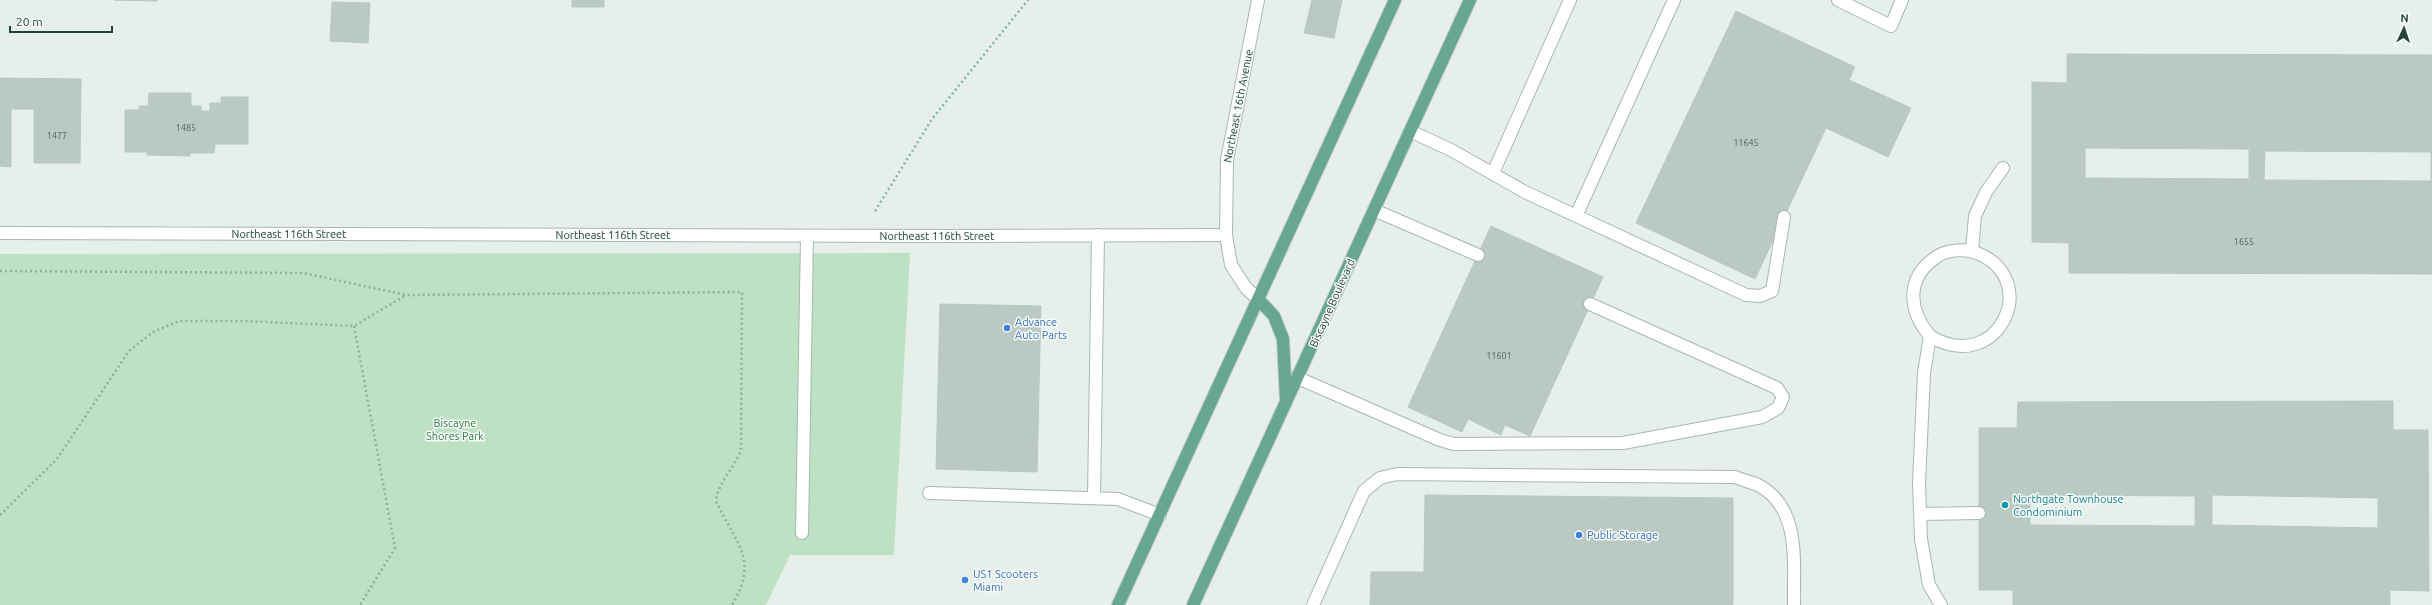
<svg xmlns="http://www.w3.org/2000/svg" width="2432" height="605" viewBox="0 0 2432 605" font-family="Ubuntu,sans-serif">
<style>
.green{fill:#bee1c3}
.building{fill:#bacac2;stroke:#b7c9c0;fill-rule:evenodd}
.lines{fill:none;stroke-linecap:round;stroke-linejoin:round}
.service-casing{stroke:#a8b8b0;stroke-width:14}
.minor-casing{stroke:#a8b8b0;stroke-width:14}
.tertiary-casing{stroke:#a8b8b0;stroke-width:14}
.primary-casing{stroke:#c1cac7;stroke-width:14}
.path{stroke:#84b49f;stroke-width:2.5;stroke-dasharray:2 3;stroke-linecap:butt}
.service{stroke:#fff;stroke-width:12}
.minor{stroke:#fff;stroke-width:12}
.tertiary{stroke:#fff;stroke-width:12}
.primary{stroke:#68a78f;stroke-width:12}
.shop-dot{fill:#3f7fe0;stroke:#f7fbf8;stroke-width:1.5}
.culture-dot{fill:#0f9aa8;stroke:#f7fbf8;stroke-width:1.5}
.labels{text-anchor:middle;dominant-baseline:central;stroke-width:3;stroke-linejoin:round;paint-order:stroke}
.number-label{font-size:9px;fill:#496559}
.street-label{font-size:11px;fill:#234336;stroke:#f7fbf8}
.shop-label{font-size:11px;fill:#366cbe;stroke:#f7fbf8;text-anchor:start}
.park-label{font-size:11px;fill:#2b7c40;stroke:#f7fbf8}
.culture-label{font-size:11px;fill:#0d838f;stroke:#f7fbf8;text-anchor:start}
</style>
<rect width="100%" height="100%" fill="#e6efea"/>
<!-- green -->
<path class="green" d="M910,253L894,555H790L766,605H0V254Z"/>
<!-- building -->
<path class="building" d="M114,0H157V1Z
M572,0H604V7H572Z
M1312,0H1342L1334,38L1304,33Z
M332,2L370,3L368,43L330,41Z
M1736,11L1855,67L1849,80L1911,108L1888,157L1826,128L1755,279L1636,223Z
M2067,54L2432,55V274L2069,273V243L2032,242V82L2067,83ZM2085,148L2249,149V179L2085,178ZM2265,151L2431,152V181L2264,180Z
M0,78L81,79L80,163H34V109H11V167L0,166Z
M149,93H191V106H201V111H210V103H221V97H248V144H215L214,153H190V156L147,155V152H125V110H139V106H148Z
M1491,226L1603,277L1530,436L1505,425L1501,435L1468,419L1462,432L1408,407Z
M940,304L1041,306L1037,472L936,469Z
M2393,401V430H2428L2429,591L2390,590V605H2013V590H1979V428H2017L2018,402ZM2030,495L2195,496V526L2030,525ZM2212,495L2378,498V528L2212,525Z
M1425,495L1733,498V605H1370L1371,572H1424Z"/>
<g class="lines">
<defs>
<path id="service" d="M1838,0L1891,26L1902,0
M1410,131L1451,150L1525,192L1746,295L1760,296L1772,291L1784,217
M1493,173L1570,0
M1374,210L1478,255
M1576,216L1674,0
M1972,251L1975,216L1986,192L2003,168
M1930,336C1997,377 2044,280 1977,253C1966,249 1949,249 1938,256C1906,276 1907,309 1930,336L1924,373L1919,483L1921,539L1929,585L1941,605
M1298,378L1440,440L1454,444L1623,443L1762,417L1778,408L1783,397L1777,388L1590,304
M929,493L1118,499L1160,515
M1094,498L1098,235
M1920,514L1979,513
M802,533L807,236
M1313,605L1364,491L1380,478L1397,474L1735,477C1742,480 1751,482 1758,485C1802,508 1793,564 1794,605"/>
<path id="minor" d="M0,233L948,236L1226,235"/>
<path id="tertiary" d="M1258,299L1246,288L1231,265L1226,235L1227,160L1258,0"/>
<path id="primary" d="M1258,299L1274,316L1283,339L1286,400
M1118,605L1395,0
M1193,605L1470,0"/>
</defs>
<!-- service casing -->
<use href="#service" class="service-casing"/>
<!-- minor casing -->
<use href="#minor" class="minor-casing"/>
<!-- tertiary casing -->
<use href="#tertiary" class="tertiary-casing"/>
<!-- primary casing -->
<use href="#primary" class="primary-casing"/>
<!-- path -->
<path class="path" d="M875,211L932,119L1028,0
M0,271L303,273L406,295L742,292L741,450C734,469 718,482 716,501C735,543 760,559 732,605
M354,326L395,548L360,605
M0,515L57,459L129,351L153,332L179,321H243L354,326L406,295"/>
<!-- service -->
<use href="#service" class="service"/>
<!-- minor -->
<use href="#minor" class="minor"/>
<!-- tertiary -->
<use href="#tertiary" class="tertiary"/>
<!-- primary -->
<use href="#primary" class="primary"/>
</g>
<!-- markers -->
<g class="shop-dot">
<circle cx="1007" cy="328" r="4"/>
<circle cx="1579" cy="535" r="4"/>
<circle cx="965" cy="580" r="4"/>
</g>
<circle class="culture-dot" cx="2005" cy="505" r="4"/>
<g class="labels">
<!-- number labels -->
<g class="number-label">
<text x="186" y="128">1485</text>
<text x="57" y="136">1477</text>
<text x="1746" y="143">11645</text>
<text x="2244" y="242">1655</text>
<text x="1499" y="356">11601</text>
</g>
<!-- street labels -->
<g class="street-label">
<text transform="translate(1238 106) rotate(-79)">Northeast 16th Avenue</text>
<text x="289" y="234">Northeast 116th Street</text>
<text x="613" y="235">Northeast 116th Street</text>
<text x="937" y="236">Northeast 116th Street</text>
<text transform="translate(1332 303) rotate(-66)">Biscayne Boulevard</text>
</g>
<!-- shop labels -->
<g class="shop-label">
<text x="1015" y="322">Advance<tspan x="1015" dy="13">Auto Parts</tspan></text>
<text x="1587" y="535">Public Storage</text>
<text x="973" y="574">US1 Scooters<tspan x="973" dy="13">Miami</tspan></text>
</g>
<!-- park labels -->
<g class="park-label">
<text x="455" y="423">Biscayne<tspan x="455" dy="13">Shores Park</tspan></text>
</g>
<!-- culture labels -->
<g class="culture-label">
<text x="2013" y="499">Northgate Townhouse<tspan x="2013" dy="13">Condominium</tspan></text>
</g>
</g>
<!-- north arrow -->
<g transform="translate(2404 28) rotate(3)" stroke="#f7fbf8" stroke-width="3" paint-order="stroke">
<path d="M0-3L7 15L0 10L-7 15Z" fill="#234336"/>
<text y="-6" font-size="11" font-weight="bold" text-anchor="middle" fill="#234336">N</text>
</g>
<!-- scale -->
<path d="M10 26v6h102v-6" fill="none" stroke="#234336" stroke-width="2"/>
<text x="16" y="26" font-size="12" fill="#234336" stroke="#f7fbf8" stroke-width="3" paint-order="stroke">20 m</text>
</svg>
